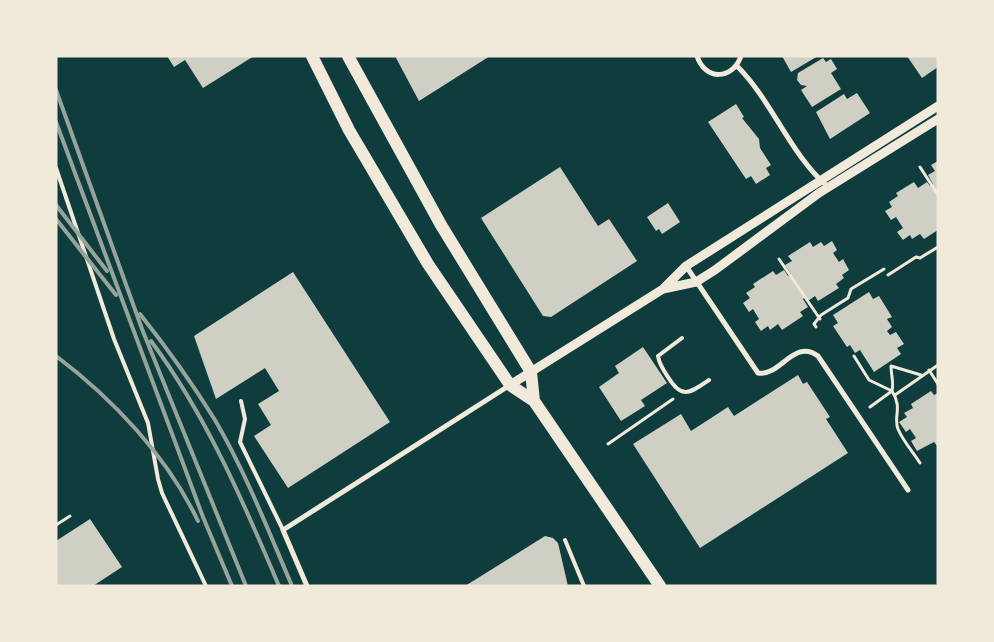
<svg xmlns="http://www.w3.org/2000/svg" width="994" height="642" viewBox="0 0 994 642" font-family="'Varela Round',sans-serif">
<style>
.building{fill:#cfcfc3}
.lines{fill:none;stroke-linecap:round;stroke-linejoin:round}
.path{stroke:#f1e9da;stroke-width:3}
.service{stroke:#f1e9da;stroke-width:4}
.minor{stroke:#f1e9da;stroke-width:5}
.tertiary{stroke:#f1e9da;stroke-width:9}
.primary{stroke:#f1e9da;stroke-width:12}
.rail{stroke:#97a49c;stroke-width:4}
</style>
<rect width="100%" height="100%" fill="#0f3d3e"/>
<!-- building -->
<path class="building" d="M167,56H254L203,88L185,60L174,67Z
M395,56H490L419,101Z
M782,56H818L791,72Z
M907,56H938V67L922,78Z
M823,58L826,62L831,59L837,69L831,73L841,89L812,107L801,90L807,86L801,85L797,80L798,73Z
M857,93L870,113L830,139L816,112L844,94L847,99Z
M736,104L744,117L742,118L759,139L760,148L771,165L766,168L770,175L756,184L751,176L746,179L708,122Z
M938,161V230L924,239L920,234L912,239L910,235L903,240L897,232L903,228L896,217L891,220L885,211L892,207L889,202L898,196L896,193L914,182L918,188L927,182L930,186L933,184L928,175L935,171L931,165Z
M560,167L598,226L609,219L637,261L551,317L543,316L481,218Z
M668,203L680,222L662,234L659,229L656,231L647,217Z
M832,241L837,250L833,253L839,262L843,259L849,270L842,275L844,278L836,284L839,288L818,301L815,296L808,301L805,297L803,299L808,307L800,312L803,316L782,330L778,324L770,330L768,326L761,331L755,322L759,319L753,309L749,312L743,303L750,298L746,293L755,287L753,284L773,271L776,275L784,270L788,276L791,274L785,265L792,261L788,256L810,242L813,247L821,242L824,246Z
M293,272L390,422L288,488L254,436L271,425L258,404L279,391L265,368L216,399L194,336Z
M869,292L873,299L879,296L892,317L887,319L892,327L887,331L890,335L896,332L904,344L897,348L901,354L874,372L860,350L855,353L850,345L847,347L833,326L838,323L833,315Z
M643,347L667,383L641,400L645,406L621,421L599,387L619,373L615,366Z
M798,375L803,384L807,382L830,417L826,419L848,453L700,548L633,444L681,414L691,431L728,407L734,416Z
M931,391L934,395L938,393V447L934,442L917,451L911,441L916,438L910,429L906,432L899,422L907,417L904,413L913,408L911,404Z
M90,519L122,567L93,586H56V541Z
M545,536L553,538L558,543L568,586H465Z"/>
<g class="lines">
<!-- path -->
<path class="path" d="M920,167L938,195
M779,259L820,319
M888,275L916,257L920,258L938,247
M816,327L814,324L821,315L848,298L851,289L884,269
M854,356L869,380L892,391C894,382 891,375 891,366L921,375
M929,370L938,384
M895,395L938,365
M870,407L892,391C903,408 893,417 898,429C903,441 913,452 920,463
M608,444L673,399
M56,525L70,516"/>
<!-- service -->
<path class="service" d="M56,168L114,339L148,423L158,479L162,493L206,586
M682,338L658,356C659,364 664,371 668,377C682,400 690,393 709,380
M241,401L245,419L240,442L283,530
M565,540L584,586"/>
<!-- minor -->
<path class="minor" d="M697,56C705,81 733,80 741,56
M737,66C773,102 789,153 828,187
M686,266L758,373C780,377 794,338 818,356L908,490
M307,586L283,530L510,385"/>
<!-- tertiary -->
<path class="tertiary" d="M663,289L696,282L715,270L819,193L938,119
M510,385L663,289L686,266L938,106"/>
<!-- primary -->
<path class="primary" d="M312,56L349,130L428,264L510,385L534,401L660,586
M348,56L441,225L531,372L534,401"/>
<!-- rail -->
<path class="rail" d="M56,90L142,329L246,586
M56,122L203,517L232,586
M56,205L107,271
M56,219L116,295
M140,314C167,348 192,383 215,420C246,473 268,530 292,586
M151,341C206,415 243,501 279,586
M56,356C113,399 167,456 198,521"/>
</g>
<!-- border -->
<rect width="994" height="642" fill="none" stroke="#f1e9da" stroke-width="115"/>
</svg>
